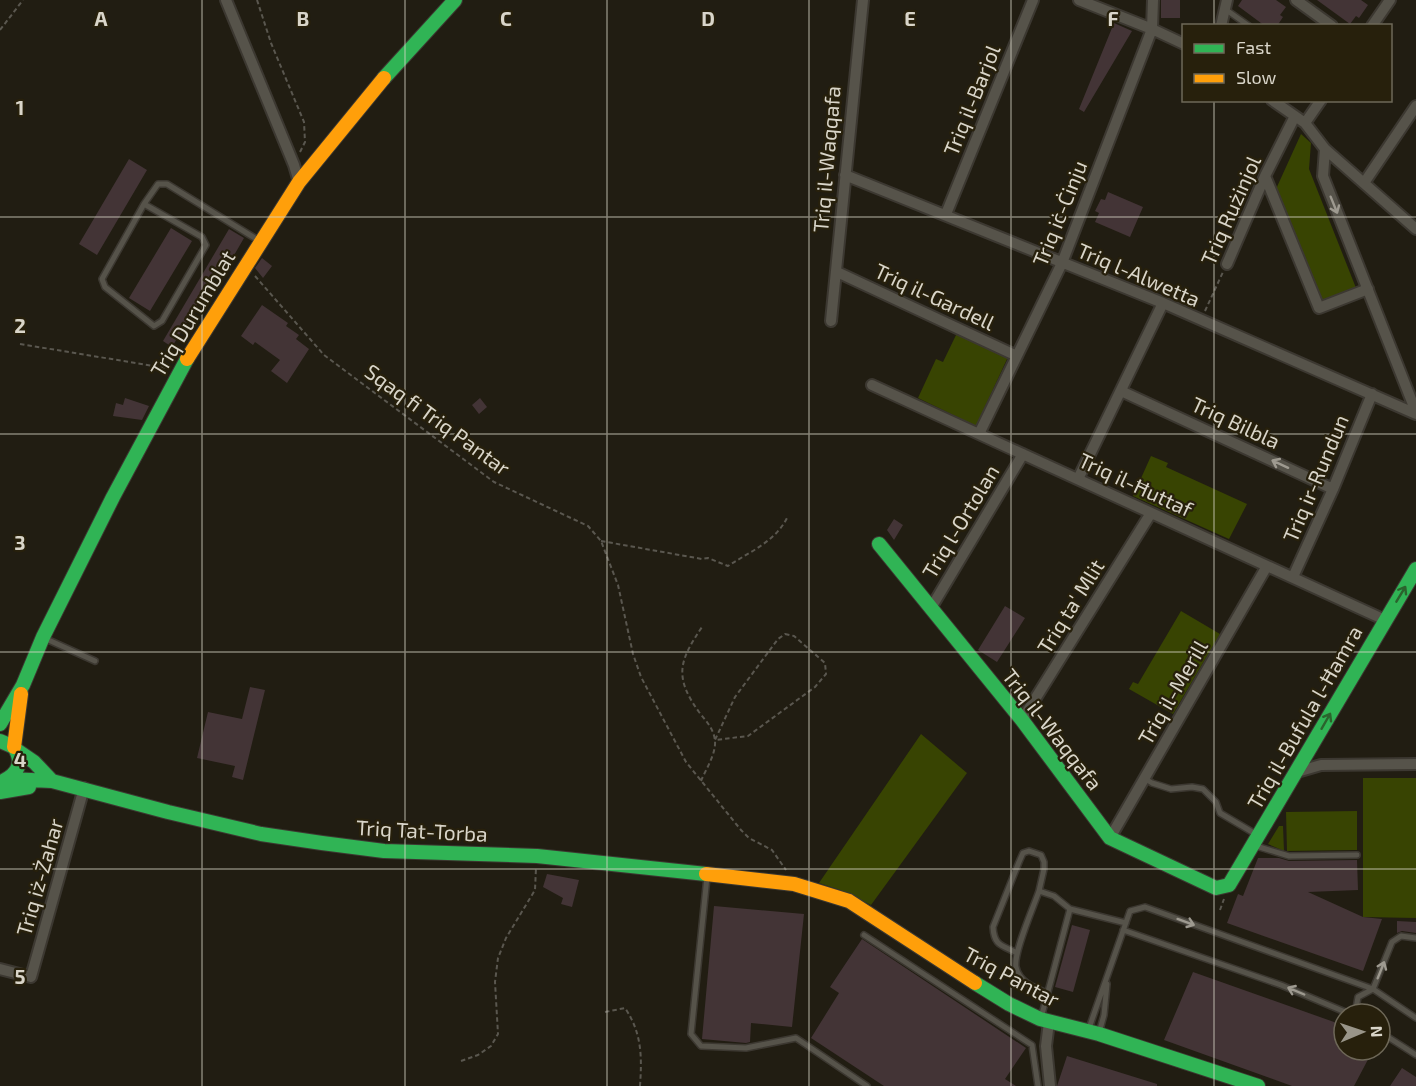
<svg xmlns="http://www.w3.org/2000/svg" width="1416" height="1086" viewBox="0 0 1416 1086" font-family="'Exo 2',sans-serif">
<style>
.green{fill:#384402}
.building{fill:#433436}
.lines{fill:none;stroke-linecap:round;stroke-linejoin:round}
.lane-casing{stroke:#3c3831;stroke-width:8}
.street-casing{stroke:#3c3831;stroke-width:14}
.fast-casing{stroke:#3c3831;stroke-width:16}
.slow-casing{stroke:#3c3831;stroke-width:16}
.path{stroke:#5a574f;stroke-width:2;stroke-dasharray:4.5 3;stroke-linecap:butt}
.lane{stroke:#56534a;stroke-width:5}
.street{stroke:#56534a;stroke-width:10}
.fast{stroke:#30b455;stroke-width:14}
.slow{stroke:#ff9f0a;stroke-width:14}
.oneway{stroke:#9e9a90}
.oneway2{stroke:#2b632d}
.grid{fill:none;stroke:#d9d5c9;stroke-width:1.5;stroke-opacity:0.55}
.labels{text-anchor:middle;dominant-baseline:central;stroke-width:4.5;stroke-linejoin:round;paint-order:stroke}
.street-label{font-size:21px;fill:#d9d5c9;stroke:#27200c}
.grid-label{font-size:20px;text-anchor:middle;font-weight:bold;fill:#d9d5c9;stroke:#27200c;stroke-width:4.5;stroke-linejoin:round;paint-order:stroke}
</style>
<rect width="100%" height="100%" fill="#211d12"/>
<!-- green -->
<path class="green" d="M1301,134L1311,143L1309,169L1356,288L1322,301L1276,189Z
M957,333L1008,357L976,426L918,398L936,359L943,362Z
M1151,456L1168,463L1166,467L1247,504L1229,539L1133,496Z
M1181,611L1220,634L1173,714L1129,689L1133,682L1138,684Z
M921,734L967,773L871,905L840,890L819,883Z
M1363,778H1416V918L1363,917Z
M1357,811V850L1287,851L1286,812Z
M1279,826H1283L1284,851L1268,844Z"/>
<!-- building -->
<path class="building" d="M1161,0H1180V18H1161Z
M1242,0H1276L1286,7L1280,15L1283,17L1277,26H1265L1238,6Z
M1317,0H1361L1368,5L1359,18L1356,16L1350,24Z
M1114,23L1132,31L1084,112L1079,109Z
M129,159L147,170L97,255L79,244Z
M1108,192L1143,207L1130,237L1095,222L1099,213L1095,211L1101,199L1105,200Z
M171,228L192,241L150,311L129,298Z
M229,229L244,238L229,264L224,260L172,347L163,341Z
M262,258L272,266L263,278L255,268Z
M262,305L288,323L286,326L299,335L296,339L309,349L287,383L271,371L280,360L255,342L253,345L241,336Z
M125,398L149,406L142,420L113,416L116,403L123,405Z
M480,398L487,407L479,414L472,405Z
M894,519L903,525L894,540L887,530Z
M1005,606L1025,618L997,662L978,650Z
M250,687L265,690L243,780L232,777L235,766L197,758L208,712L242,719Z
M1258,858H1279L1289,861L1357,860L1358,890L1308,892L1363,917L1382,919L1363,971L1227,923L1238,894L1243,896Z
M547,874L579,880L572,907L561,904L563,898L543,887Z
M714,906L804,914L792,1027L751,1023L750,1042L746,1043L702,1039Z
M1397,921L1416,922V933L1402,931L1397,933Z
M1072,925L1090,930L1073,992L1055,987Z
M862,939L1026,1048L1005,1079L1016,1086H884L811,1038L839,993L830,987Z
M1193,972L1334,1022L1344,1028V1050H1373L1354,1086H1292L1164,1040Z
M1067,1056L1157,1084V1086H1057Z
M1402,1068L1416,1077V1086H1390Z"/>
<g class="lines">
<defs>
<path id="lane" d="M1225,9L1249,26
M144,204L202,237L206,245L162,321L154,326L105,287L102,279L144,204L158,184H167L258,240
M44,638L95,661
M1144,778L1152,783L1171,789L1192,787L1203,789L1216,802L1220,813L1259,836
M1256,846L1289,856L1357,855
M707,877L691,1034L701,1046L746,1048L796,1038L867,1086
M1123,930L1281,985L1350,1014
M864,935L1032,1045L1038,1086
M1017,953C1002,945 994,946 993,927L1019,862L1023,853L1029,851L1041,855L1044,862V869L1039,891
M1047,993C1035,988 1019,982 1016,967C1013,953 1034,906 1039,891L1054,896L1070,909L1126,923
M1355,1014L1358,997L1373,989L1392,942L1401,936L1416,938
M1041,1018L1070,909
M1088,1031L1130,911L1145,907L1373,989L1416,1018
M1380,1032L1416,1055
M1099,1033L1104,1015L1107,984"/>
<path id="street" d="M226,0L294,165L299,182
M1079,0L1152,29L1184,44
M1296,0L1332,26
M1221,26L1227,0
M1372,26L1390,0
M1272,100L1305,123L1325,149L1416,229
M1305,123L1321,100
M1325,149L1323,176L1416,412
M845,175L1163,303L1416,414
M1265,176L1319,308L1368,289
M1364,183L1416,106
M946,214L1033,0
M1227,264L1265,176L1295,116
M837,272L1017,356
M831,321L863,0
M872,385L1385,620
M1121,391L1333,489
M979,434L1062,263L1152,29L1153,0
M1078,479L1163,303
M1293,577L1333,489L1372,394
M931,608L1023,454
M1022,720L1151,513
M1297,772L1321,765L1416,764
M1110,838L1267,566
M0,969L31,977L84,788
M1049,1022L1046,1046L1050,1086"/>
<path id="fast" d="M384,78L455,0
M879,544L1022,720L1110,838L1216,888L1229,885L1416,569
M0,724L23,685L43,637L113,497L187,359
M0,741L14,747C24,762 18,774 3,781
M18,751L34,762L52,781
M9,779L52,781L168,812L261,834L322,843L384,851L537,856L706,874
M0,792L29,787
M975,983L1009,1004L1040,1019L1099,1034L1258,1086"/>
<path id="slow" d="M187,359L299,182L384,78
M14,747L21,694
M706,874L794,884L849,901L975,983"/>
</defs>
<!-- lane casing -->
<use href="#lane" class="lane-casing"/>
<!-- street casing -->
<use href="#street" class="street-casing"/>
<!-- fast casing -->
<use href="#fast" class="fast-casing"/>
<!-- slow casing -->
<use href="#slow" class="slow-casing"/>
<!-- path -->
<path class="path" d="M257,0L271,43L304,122L305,142L300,152
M0,30L23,0
M255,276L324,355L494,482L588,526L601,541L618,585L633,654L641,677L686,762L741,830L749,838L772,850L786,870
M1205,311L1223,272
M20,344L166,368
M601,541L702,559L708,558L728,566C749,552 775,542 787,518
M785,634L794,636L825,663L826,674L815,687L748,736L715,740L735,697L778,639Z
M701,781C706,769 716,754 715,741C714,729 706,721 699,712C673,676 680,660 702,627
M1220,910L1224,899
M605,1012L625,1008C642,1033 642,1057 640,1086
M461,1061L478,1055L491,1046L498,1034L495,982L498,958L506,938L535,890L536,868"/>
<!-- lane -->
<use href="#lane" class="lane"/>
<!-- street -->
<use href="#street" class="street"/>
<!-- fast -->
<use href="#fast" class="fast"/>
<!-- slow -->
<use href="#slow" class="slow"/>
</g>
<!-- one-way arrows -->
<defs><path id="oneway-shaft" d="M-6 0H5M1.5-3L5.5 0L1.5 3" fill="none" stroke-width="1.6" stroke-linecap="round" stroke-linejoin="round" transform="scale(1.5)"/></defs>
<g class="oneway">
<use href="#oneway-shaft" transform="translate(1334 205) rotate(68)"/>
<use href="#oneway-shaft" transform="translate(1280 464) rotate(-155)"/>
<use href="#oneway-shaft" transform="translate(1186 922) rotate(20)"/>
<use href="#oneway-shaft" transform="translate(1381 970) rotate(-68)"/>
<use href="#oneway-shaft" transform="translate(1296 991) rotate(-157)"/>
</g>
<g class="oneway2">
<use href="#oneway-shaft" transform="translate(1401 594) rotate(-59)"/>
<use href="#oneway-shaft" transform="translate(1326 721) rotate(-60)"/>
</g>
<!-- grid -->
<path class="grid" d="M202,0V1086M405,0V1086M607,0V1086M809,0V1086M1011,0V1086M1214,0V26M1214,100V1086M0,217H1416M0,434H1416M0,652H1416M0,869H1416"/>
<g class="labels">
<!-- street labels -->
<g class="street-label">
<text transform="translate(971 100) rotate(-68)">Triq il-Barjol</text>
<text transform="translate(826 159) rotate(-85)">Triq il-Waqqafa</text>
<text transform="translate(1230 210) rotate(-66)">Triq Rużinjol</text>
<text transform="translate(1059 213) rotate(-68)">Triq iċ-Ċinju</text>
<text transform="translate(1139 274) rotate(23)">Triq l-Alwetta</text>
<text transform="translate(935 296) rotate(25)">Triq il-Gardell</text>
<text transform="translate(192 313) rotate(-59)">Triq Durumblat</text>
<text transform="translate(438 419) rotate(36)">Sqaq fi Triq Pantar</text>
<text transform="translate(1236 422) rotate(25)">Triq Bilbla</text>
<text transform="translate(1315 478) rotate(-67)">Triq ir-Rundun</text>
<text transform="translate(1136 484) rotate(25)">Triq il-Ħuttaf</text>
<text transform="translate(960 521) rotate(-59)">Triq l-Ortolan</text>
<text transform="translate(1070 606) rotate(-58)">Triq ta' Mlit</text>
<text transform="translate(1172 692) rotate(-60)">Triq il-Merill</text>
<text transform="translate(1304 717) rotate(-60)">Triq il-Bufula l-Ħamra</text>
<text transform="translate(1053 729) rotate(52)">Triq il-Waqqafa</text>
<text transform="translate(422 830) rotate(3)">Triq Tat-Torba</text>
<text transform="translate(39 877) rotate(-74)">Triq iż-Żahar</text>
<text transform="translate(1012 976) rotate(28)">Triq Pantar</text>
</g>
</g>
<g class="grid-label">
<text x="101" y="26">A</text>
<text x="303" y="26">B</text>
<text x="506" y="26">C</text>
<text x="708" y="26">D</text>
<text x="910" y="26">E</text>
<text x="1113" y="26">F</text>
<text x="20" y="115">1</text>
<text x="20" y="333">2</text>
<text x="20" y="550">3</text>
<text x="20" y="767">4</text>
<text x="20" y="984">5</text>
</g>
<!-- legend -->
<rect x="1182" y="24" width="210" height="78" fill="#27200c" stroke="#6e6858" stroke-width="1.5"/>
<rect x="1194" y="44" width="30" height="9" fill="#30b455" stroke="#6e6858" stroke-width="1.5"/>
<text x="1236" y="54" font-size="18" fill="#d9d5c9">Fast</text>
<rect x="1194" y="74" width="30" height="9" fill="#ff9f0a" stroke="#6e6858" stroke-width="1.5"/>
<text x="1236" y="84" font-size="18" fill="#d9d5c9">Slow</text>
<!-- north arrow -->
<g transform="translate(1362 1032) rotate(88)"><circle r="28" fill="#27200c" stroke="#6e6858" stroke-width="1.5"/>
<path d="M0-4.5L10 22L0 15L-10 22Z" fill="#999589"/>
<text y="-9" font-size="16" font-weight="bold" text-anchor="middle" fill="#d9d5c9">N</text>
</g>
</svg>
